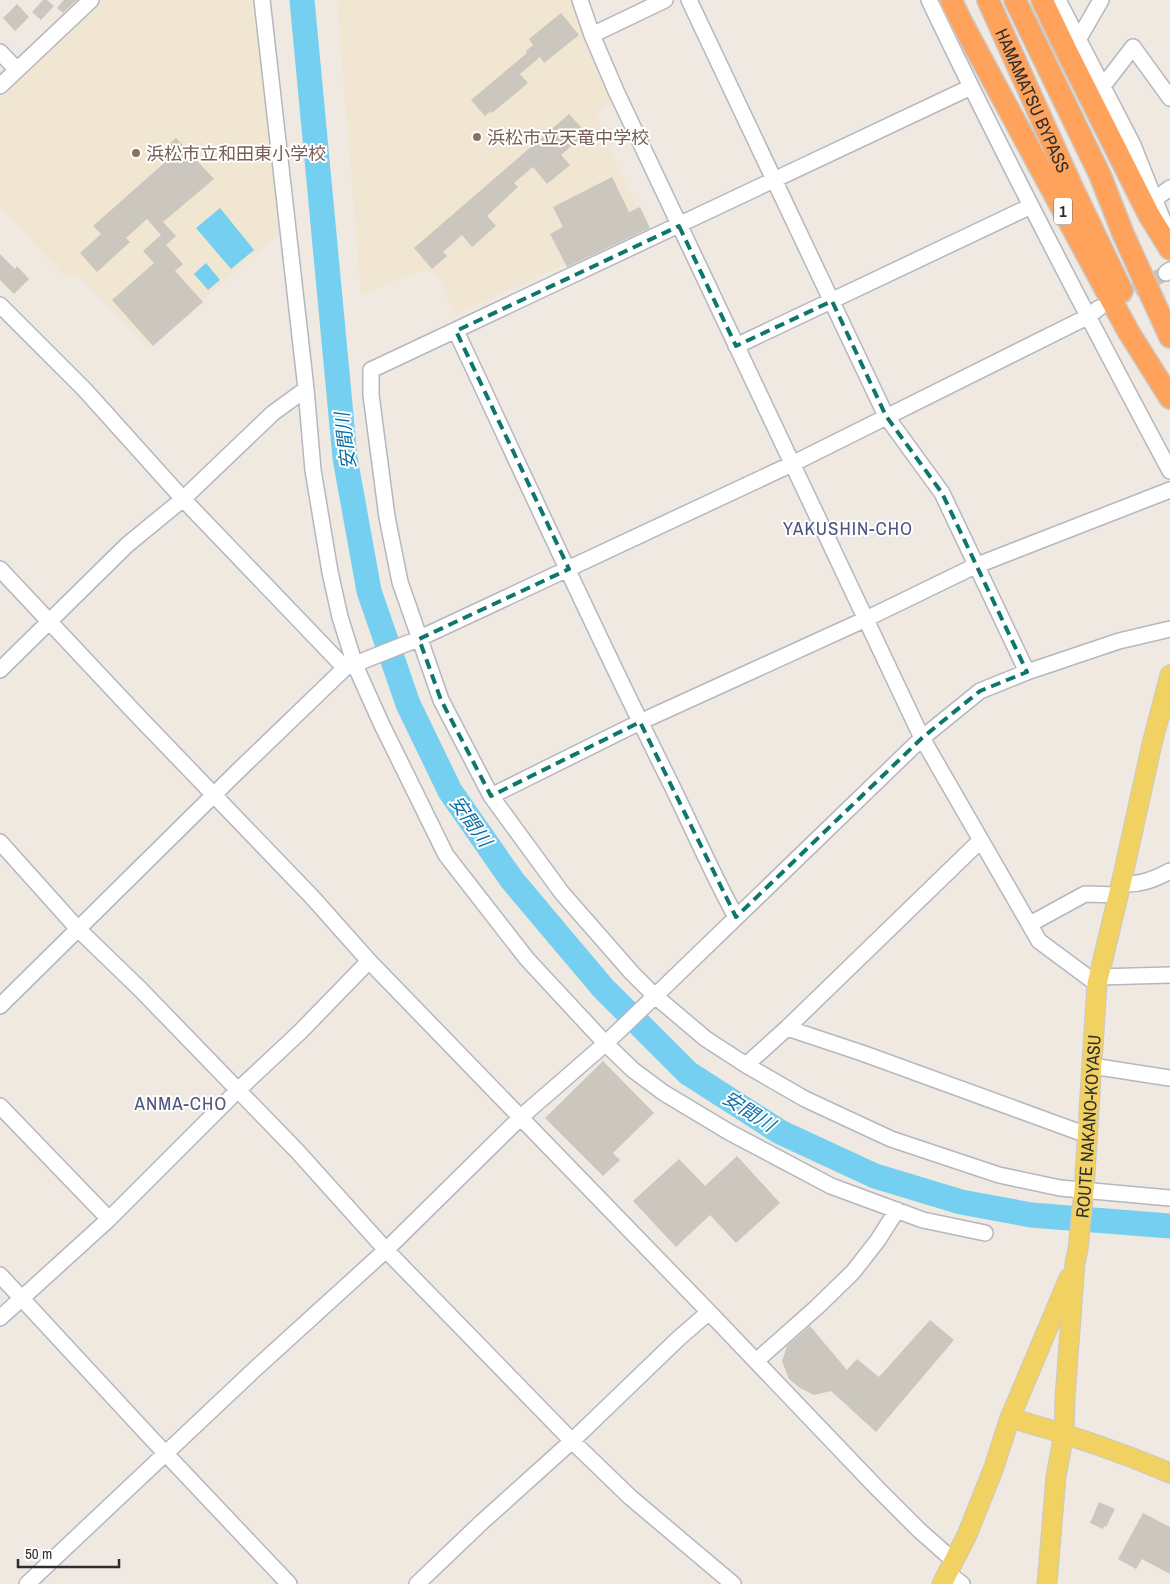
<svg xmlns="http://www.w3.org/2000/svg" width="1170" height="1584" viewBox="0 0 1170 1584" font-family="'Archivo Narrow','Noto Sans JP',sans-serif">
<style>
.education{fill:#f0e6d1}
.water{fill:#75cff0}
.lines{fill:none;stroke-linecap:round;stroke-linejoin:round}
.river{stroke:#75cff0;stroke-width:25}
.building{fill:#cbc7bf}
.minor-tunnel{stroke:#c8c4bd;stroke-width:15;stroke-dasharray:15 8;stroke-linecap:butt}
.minor-casing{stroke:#b4b7c1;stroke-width:18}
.major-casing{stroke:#c9c9c9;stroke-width:21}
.highway-casing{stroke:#c9c9c9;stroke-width:24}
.minor{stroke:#fff;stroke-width:15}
.major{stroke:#f2d163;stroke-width:19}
.highway{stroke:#ffa35c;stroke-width:21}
.marked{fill:none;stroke:#0f766e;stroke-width:4;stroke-dasharray:10 6;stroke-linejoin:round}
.education-dot{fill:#8d6e63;stroke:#fff;stroke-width:2}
.labels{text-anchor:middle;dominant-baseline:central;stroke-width:4;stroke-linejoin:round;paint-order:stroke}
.shield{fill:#fff;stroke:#6d6d6d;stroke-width:1}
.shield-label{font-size:16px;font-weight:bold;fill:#2e2e2e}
.street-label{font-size:18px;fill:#2e2e2e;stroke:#fff}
.education-label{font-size:18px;fill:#785e54;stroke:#fff;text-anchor:start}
.water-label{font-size:19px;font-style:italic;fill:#0d6fa3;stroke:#fff}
.neighbourhood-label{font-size:19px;letter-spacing:1px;fill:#4d5680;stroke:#fff}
</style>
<rect width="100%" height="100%" fill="#efe9e1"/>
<!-- education -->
<path class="education" d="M102,0H257L281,232L149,347L77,275L67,278L0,207V98Z
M337,0H571L612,100L596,112L617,164L646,226L455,315L439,278L426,269L361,295Z"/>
<!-- water -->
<path class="water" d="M220,208L254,250L231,269L196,228Z
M206,263L220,280L208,290L194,274Z"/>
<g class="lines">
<!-- river -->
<path class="river" d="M302,0L345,458L369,591L408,704L450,791L512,880L603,988L688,1073L780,1132L875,1176L961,1202L1031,1215L1170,1226"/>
</g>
<!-- building -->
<path class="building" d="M43,0H47L54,6L41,20L32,12Z
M64,0H77L63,13L57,8Z
M17,4L29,17L15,31L3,18Z
M561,13L579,35L544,63L540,57L520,74L528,83L492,113L491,111L485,116L471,100L527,53L526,51L533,45L529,39Z
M569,114L586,133L561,155L570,165L547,184L533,167L514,183L518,187L487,216L496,226L472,247L462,235L443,252L447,256L432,269L414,248Z
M176,138L214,179L163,222L176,236L166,245L183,264L175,271L203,302L153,346L112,300L154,263L143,251L161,235L147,219L126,238L130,242L97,272L80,253L101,234L93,226L172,156L165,148Z
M612,177L629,212L640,207L650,228L567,267L550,234L563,227L553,207Z
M0,254L15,269L17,266L29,279L14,294L0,280Z
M603,1061L654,1113L613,1153L620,1160L603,1176L545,1118Z
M737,1156L780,1203L736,1243L710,1215L676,1247L633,1201L679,1159L705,1186Z
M930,1320L954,1340L876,1432L831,1391L814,1395L800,1388L789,1379L782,1361L787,1346L810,1326L847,1370L857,1359L879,1377Z
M1099,1502L1115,1509L1106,1527L1104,1526L1103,1529L1090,1523Z
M1143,1513L1170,1527V1574L1142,1559L1136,1569L1118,1559Z"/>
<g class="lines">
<!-- minor-tunnel -->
<path class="minor-tunnel" d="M1114,301L1166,273"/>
<defs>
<path id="minor" d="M262,0L306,389L313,470L330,572L340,617L355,665L381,723L446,855L527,959L605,1043L633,1070L664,1093L729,1132L831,1186L923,1220L985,1233
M580,0L592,35L616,91L922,738L1039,941L1097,984
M689,0L886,416L942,493L1027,672
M929,0C1005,159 1087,316 1170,471
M1058,0L1133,145L1168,233
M592,35L665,0
M1078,40L1101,0
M0,52L17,70
M0,86L91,0
M1103,86L1133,47L1170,98
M971,87L371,370V395L387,517L400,582L441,700L491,796L562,893L632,973L655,996L706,1039L746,1065L805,1099L891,1139L999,1175L1060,1188L1170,1198
M1155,199L1170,188
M1166,273L1170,270
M0,305L85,390L183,499L345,668
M456,331C526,480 594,630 668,778C691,824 711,872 736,917
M736,346L1031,206
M0,569L137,715L313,898L369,961
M0,670L127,545L183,499L273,413L306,389
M491,796L640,722L866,619L975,566L1170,490
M0,842L78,929L140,989L298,1152L386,1250L572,1441L630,1497L733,1584
M1121,884C1140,885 1153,880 1170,871
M1030,924L1085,894L1118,895
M1099,977L1170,975
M0,1006L239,770L345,668L418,639L792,464L1087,317L1099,308
M787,1028L862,1053L1087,1135
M746,1065L787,1028L981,840
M1092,1066L1170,1078
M0,1106L109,1219
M0,1275L150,1437L289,1584
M709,1312L877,1488L919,1530L954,1561
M0,1318L109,1219L238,1090L300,1032L369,961L709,1312L679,1338L572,1441L482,1522L417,1584
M756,1361L817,1307L853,1272L878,1240L897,1210
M948,1573L962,1584
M27,1584L254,1370L386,1250L522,1116L606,1043L654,997L922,738L980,691L1027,672L1119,641L1170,629"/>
<g id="major">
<path d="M1010,1418C1065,1433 1118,1451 1170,1473"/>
<path d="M942,1584L967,1535L993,1470L1010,1418L1069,1278"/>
<path id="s1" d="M1047,1584L1056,1477L1064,1433L1065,1398L1075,1263L1078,1249L1084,1190L1097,984L1121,884L1152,744L1170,675"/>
</g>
<g id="highway">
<path d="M951,0L961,21L1128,331L1170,398"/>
<path id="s2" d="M988,0L1072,187L1122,291"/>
<path d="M1015,0L1100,175L1124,236L1170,337"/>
<path d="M1042,0L1067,52L1149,215L1170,249"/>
</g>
</defs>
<!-- minor casing -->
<use href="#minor" class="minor-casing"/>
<!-- major casing -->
<use href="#major" class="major-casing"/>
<!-- highway casing -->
<use href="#highway" class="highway-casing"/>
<!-- minor -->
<use href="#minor" class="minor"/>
<!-- major -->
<use href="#major" class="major"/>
<!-- highway -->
<use href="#highway" class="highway"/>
</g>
<!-- marked area -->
<path class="marked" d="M679,226L736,346L832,301L886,416L942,493L1027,672L980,691L922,738L736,917L640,722L491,796L441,700L419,639L569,569L456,331Z"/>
<!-- markers -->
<g class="education-dot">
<circle cx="477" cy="137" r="5"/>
<circle cx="136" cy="153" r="5"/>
</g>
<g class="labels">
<!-- shield labels -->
<rect class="shield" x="1054" y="197.5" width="18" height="27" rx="4"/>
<g class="shield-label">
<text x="1063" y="211">1</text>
</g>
<!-- street labels -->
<g class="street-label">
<text stroke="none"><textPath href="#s2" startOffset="110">HAMAMATSU BYPASS</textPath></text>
<text stroke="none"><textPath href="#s1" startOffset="460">ROUTE NAKANO-KOYASU</textPath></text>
</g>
<!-- education labels -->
<g class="education-label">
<text x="487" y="137">浜松市立天竜中学校</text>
<text x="146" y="153">浜松市立和田東小学校</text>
</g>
<!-- water labels -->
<g class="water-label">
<text transform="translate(345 441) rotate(-97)">安間川</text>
<text transform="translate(471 821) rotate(55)">安間川</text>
<text transform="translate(749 1111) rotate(33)">安間川</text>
</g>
<!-- neighbourhood labels -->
<g class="neighbourhood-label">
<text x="848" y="528">YAKUSHIN-CHO</text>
<text x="181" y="1103">ANMA-CHO</text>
</g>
</g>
<!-- scale -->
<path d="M18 1559v8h101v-8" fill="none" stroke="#2e2e2e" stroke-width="2.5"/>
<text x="25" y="1559" font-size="15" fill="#2e2e2e" stroke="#ffffff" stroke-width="4" paint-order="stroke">50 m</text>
</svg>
